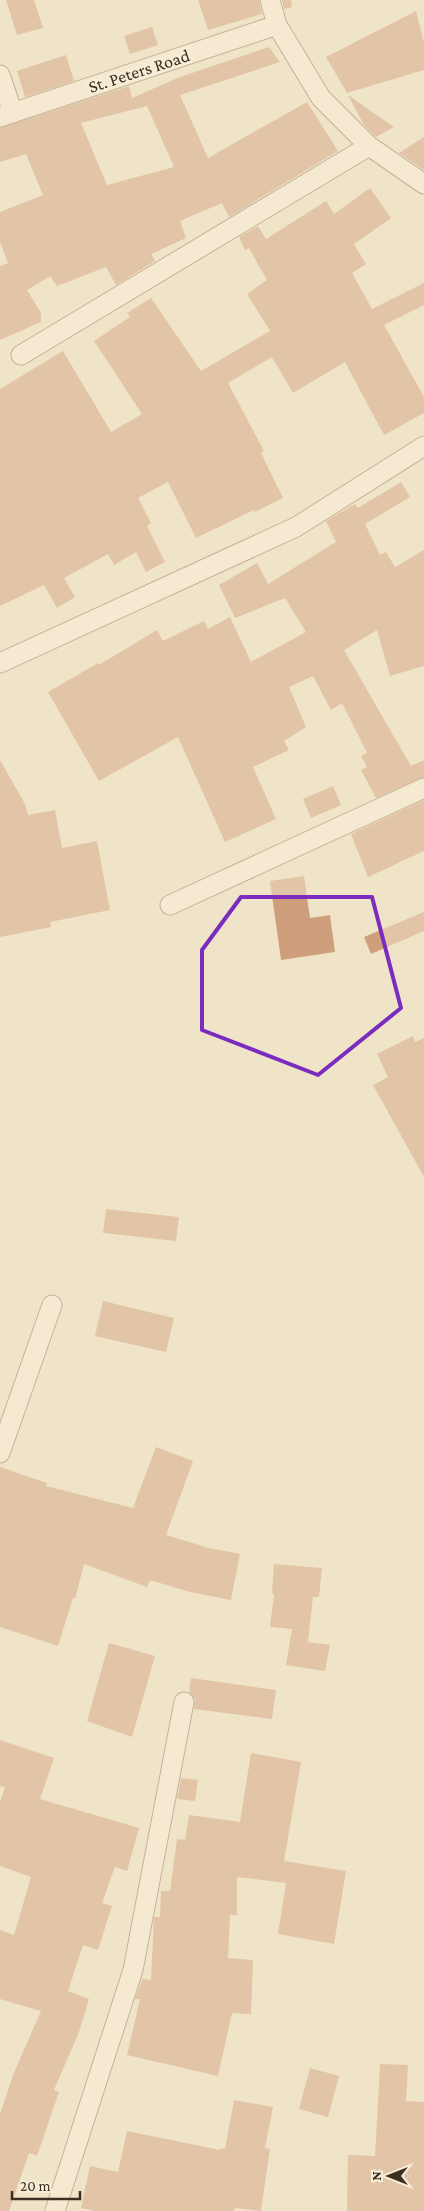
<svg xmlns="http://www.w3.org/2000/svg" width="424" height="2211" viewBox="0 0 424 2211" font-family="'Crimson Pro',serif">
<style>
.building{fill:#cf9f7d;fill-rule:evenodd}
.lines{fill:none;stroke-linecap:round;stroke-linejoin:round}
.street-casing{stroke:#8d765c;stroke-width:21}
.street{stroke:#faf1dc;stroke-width:19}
.marked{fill:none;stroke:#7b2cbf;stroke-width:4;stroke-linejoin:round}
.labels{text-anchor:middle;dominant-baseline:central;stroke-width:4.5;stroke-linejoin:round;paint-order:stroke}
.street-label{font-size:18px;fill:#3d2e20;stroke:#f7eed8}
</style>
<rect width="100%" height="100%" fill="#f0e4c8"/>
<!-- building -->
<path class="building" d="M6,0H34L43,28L17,35Z
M198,0H259L262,14L208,30Z
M282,0H291L292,7L284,9Z
M416,11L424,42V70L347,93L326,57Z
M152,27L158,45L130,54L124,36Z
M269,47L280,62L180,95L208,158L307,102L338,151L229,217L222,203L180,221L186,238L151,254L155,261L116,285L106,267L57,286L50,276L27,290L41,313V322L0,340V266L8,263L0,242V212L43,195L26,154L0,162V128L129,86L132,98L180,77ZM147,106L174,167L107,185L81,123Z
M66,55L74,81L25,97L17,71Z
M348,95L394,127L376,137L364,125Z
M424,137V170L399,153Z
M370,188L391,218L354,244L366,264L352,273L372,309L424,283V305L384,325L424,397V413L384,435L345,362L293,393L272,357L228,383L264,451L261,453L283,498L255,512L254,510L196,538L168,482L138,498L151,523L147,526L165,562L146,572L136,552L114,565L108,554L64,578L75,597L57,608L44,585L0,606V389L63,351L111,432L142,414L94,341L130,317L127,313L151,298L201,371L270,331L247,294L267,280L249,248L245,250L239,237L258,226L266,239L326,201L334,214Z
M401,482L410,497L365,524L380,555L386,552L395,567L424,550V666L390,676L377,630L344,650L411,766L424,760V777L376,798L361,770L367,767L361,756L367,753L342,703L331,710L313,676L289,687L306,727L284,741L289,750L253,767L276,819L225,842L178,737L99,781L48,692L98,663L99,665L157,630L163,641L204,621L208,629L230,617L251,662L306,632L285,598L235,618L219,585L257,563L268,584L336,542L326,521L355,504L358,508Z
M0,760L25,804L28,815L55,810L62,848L97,841L110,910L50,922L51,927L0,937Z
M333,786L341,805L311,818L303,799Z
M424,800V851L368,877L351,834Z
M304,876L310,918L330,915L335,952L281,960L270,881Z
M424,912V931L371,954L364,937Z
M413,1036L415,1042L424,1038V1177L373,1085L388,1077L377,1054Z
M106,1209L179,1217L176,1241L103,1233Z
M103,1301L174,1318L166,1352L95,1336Z
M156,1447L193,1461L166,1535L209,1548L240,1554L231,1600L190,1592L150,1580L147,1587L84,1564L75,1599L73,1598L58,1646L0,1627V1467L47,1483L46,1486L133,1508Z
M274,1564L322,1568L319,1597H313L308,1642L330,1645L325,1671L286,1665L292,1629L270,1627L274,1594L272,1593Z
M109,1643L155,1656L132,1737L87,1721Z
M191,1678L276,1690L272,1719L194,1709L195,1699L189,1692Z
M0,1740L54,1758L40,1799L139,1828L127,1871L115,1867L102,1903L112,1906L98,1950L83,1945L68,1991L89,1999L79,2032L54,2090L59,2092L37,2156L29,2153L9,2211H0V2114L13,2075L41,2011L0,1999V1930L14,1935L31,1877L0,1866V1802L5,1787L0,1786Z
M251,1753L301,1762L284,1861L346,1871L334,1944L278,1934L286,1883L237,1877V1915H230L228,1958L253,1960L251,2014L232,2013L218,2076L127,2055L140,1999H135L142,1979L151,1980L154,1917H160L161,1891H170L177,1839L185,1840L189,1815L240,1822Z
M181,1778L198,1780L195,1801L177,1799Z
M380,2064L408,2065L406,2101L424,2102V2211H347L348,2155L375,2156Z
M310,2068L339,2076L328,2117L299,2109Z
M234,2100L273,2107L265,2148L270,2149L261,2211L235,2208L234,2211H95L81,2208L90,2166L118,2172L127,2131L220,2150L221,2148L225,2149Z"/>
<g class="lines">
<defs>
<path id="street" d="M270,0L277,25L321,98L369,146L424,184
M0,75L13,113
M0,117L277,25
M21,355L369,146
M0,663L296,527L424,446
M170,905L424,788
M0,1453L52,1305
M55,2211L133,1970L184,1702"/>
</defs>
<!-- street casing -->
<use href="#street" class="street-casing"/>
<!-- street -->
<use href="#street" class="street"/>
</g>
<!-- marked area -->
<path d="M0 0H424V2211H0ZM241,897H372L401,1008L318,1075L202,1030V950Z" fill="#f0e4c8" fill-opacity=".55" fill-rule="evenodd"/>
<path class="marked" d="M241,897H372L401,1008L318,1075L202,1030V950Z"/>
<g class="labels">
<!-- street labels -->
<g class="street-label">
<text transform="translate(139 71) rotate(-18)">St. Peters Road</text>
</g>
</g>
<!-- north arrow -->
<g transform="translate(389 2176) rotate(270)" stroke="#f7eed8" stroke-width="4" paint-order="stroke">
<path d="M0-4L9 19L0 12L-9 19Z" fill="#3d2e20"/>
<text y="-8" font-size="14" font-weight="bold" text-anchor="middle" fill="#3d2e20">N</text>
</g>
<!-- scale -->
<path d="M12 2191v8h68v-8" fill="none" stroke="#3d2e20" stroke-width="2.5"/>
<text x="20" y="2191" font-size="15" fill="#3d2e20" stroke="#f7eed8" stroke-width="4" paint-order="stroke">20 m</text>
</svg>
